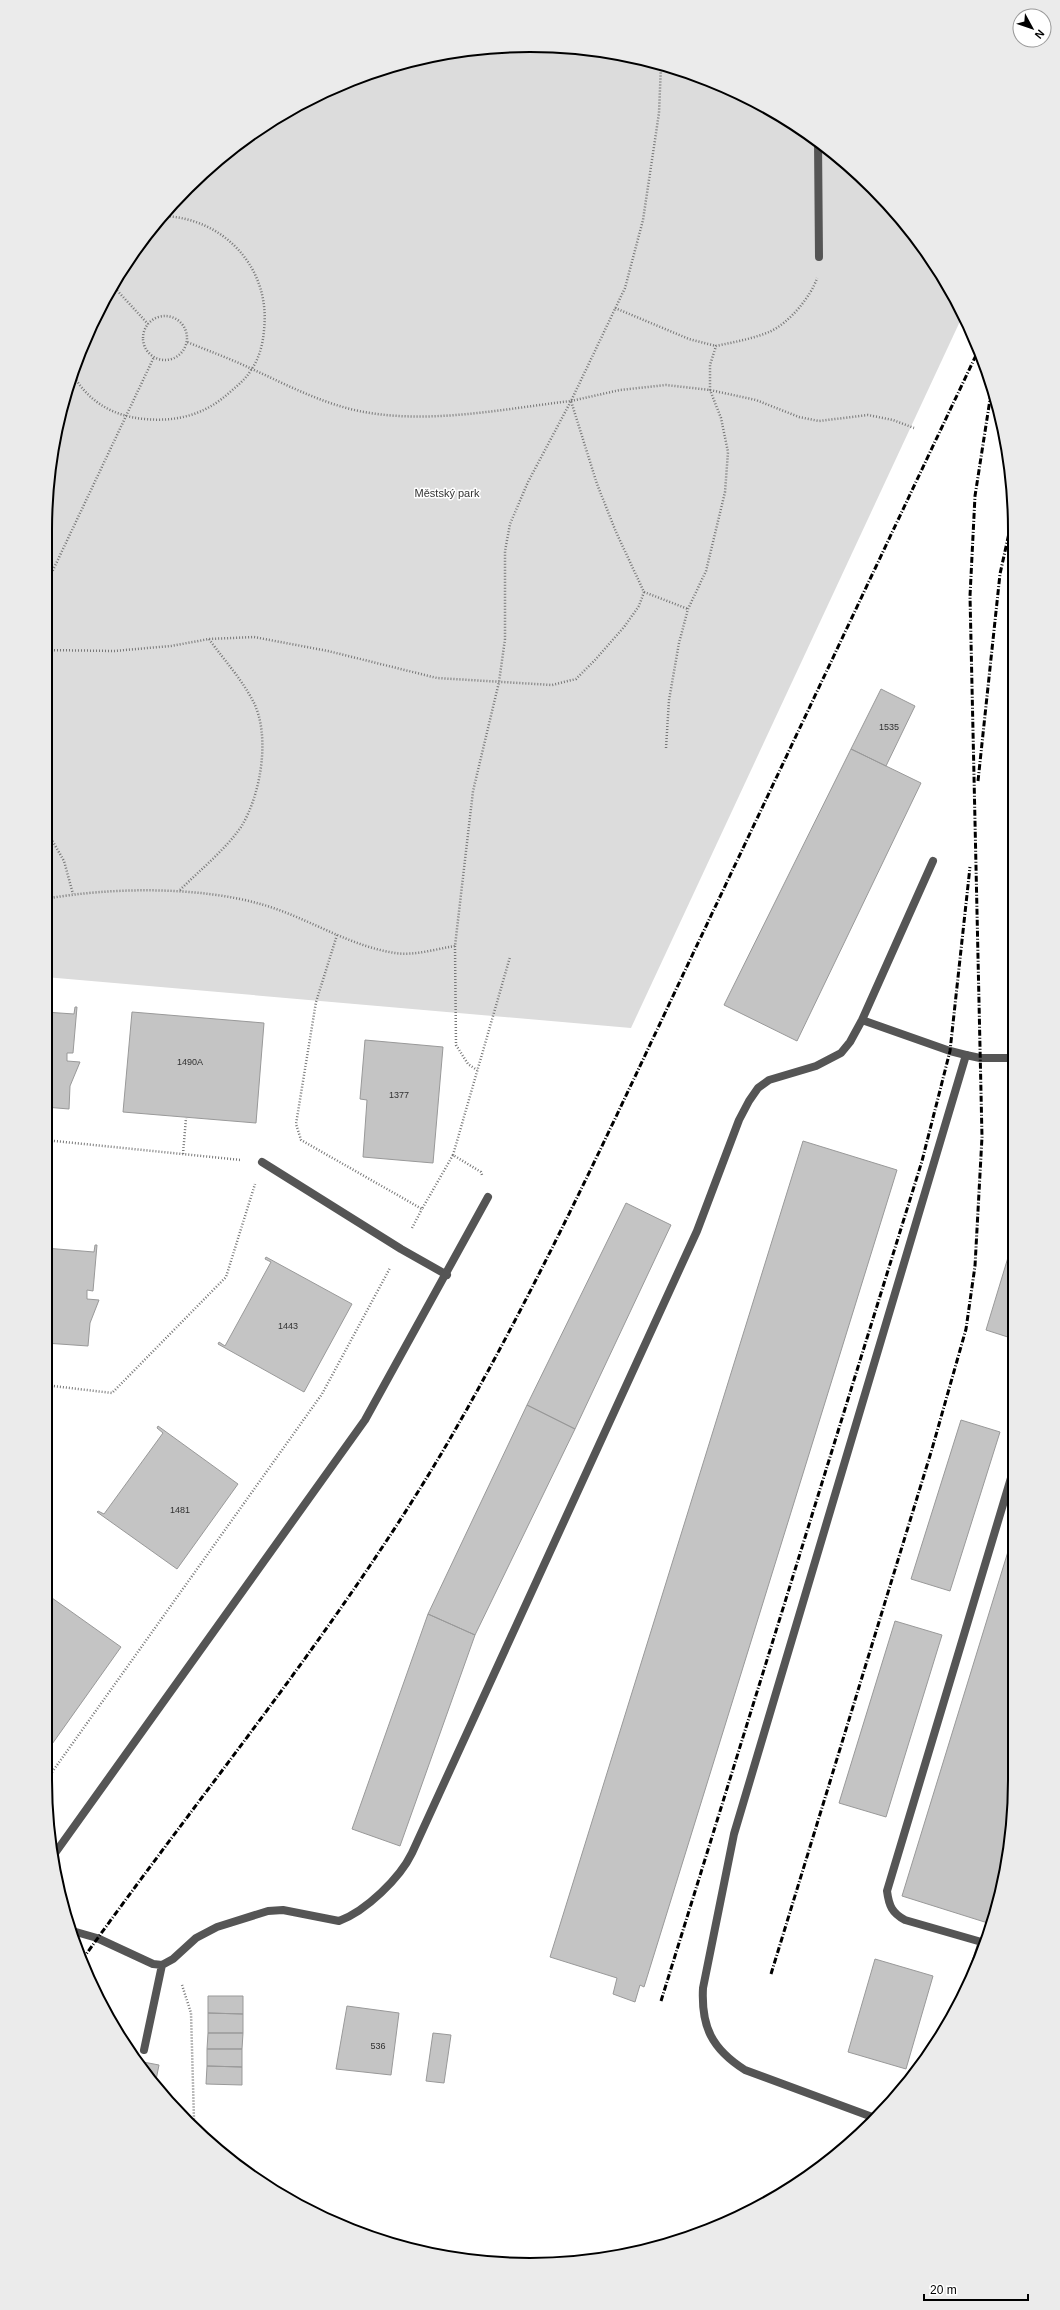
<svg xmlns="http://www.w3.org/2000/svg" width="1060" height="2310" viewBox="0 0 1060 2310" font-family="Helvetica,sans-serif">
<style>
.green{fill:#dcdcdc}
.building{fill:#c4c4c4;stroke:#999}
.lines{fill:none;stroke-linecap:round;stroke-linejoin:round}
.path{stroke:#777;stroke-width:2.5;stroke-dasharray:1 2;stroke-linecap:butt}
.lane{stroke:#555;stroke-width:8}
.street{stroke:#555;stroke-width:8}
.rail{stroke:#000;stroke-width:3;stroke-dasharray:6 2 1 2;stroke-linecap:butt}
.labels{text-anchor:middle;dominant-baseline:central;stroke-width:3;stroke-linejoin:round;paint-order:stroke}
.number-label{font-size:9px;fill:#313131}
.park-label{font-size:11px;fill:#333;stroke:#fff}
.rim{fill:none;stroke:#000;stroke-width:2}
</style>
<rect width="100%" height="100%" fill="#fff"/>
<!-- green -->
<path class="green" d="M530,45L624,54L715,82L825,145L915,235L962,317L631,1028L45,977V530L54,436L82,345L127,261L187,187L260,127L344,82L435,54Z"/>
<!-- building -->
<path class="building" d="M881,689L915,706L886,766L851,749Z
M851,749L921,783L797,1041L724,1005Z
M75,1007H77L73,1053H67V1061L80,1062L70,1086L69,1109L45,1107V1012L74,1014Z
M132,1012L264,1023L256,1123L123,1112Z
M365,1040L443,1047L433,1163L363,1157L367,1100L360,1099Z
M803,1141L897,1170L644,1987L640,1985L635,2002L613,1994L617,1978L550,1957Z
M626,1203L671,1225L575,1429L527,1405Z
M1013,1241L1014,1339L986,1330Z
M95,1245H97L93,1291L87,1290V1299L99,1300L90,1323L88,1346L45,1343V1248L94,1252Z
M266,1257L352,1304L304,1392L218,1344L219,1342L225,1346L271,1262L265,1259Z
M527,1405L575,1429L475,1635L428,1614Z
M961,1420L1000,1432L950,1591L911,1579Z
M158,1426L238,1484L177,1569L97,1512L98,1511L104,1514L163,1433L157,1428Z
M1014,1532L1015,1780L1006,1874L991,1924L902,1896Z
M45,1593L121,1647L45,1754L46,1596Z
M428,1614L475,1635L400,1846L352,1829Z
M895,1621L942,1635L886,1817L839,1803Z
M875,1959L933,1976L906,2069L848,2052Z
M208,1996H243V2014L208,2013Z
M347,2006L399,2013L391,2075L336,2069Z
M208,2013L243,2014V2033H208Z
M208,2033H243L242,2049H207Z
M433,2033L451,2035L444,2083L426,2081Z
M207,2049H242V2067L207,2066Z
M138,2061L159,2065L155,2085Z
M207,2066L242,2067V2085L206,2084Z"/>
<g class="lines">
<!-- path -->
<path class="path" d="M113,286L148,324
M615,308L689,339L716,346
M143 338a22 22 0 1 1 44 0a22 22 0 1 1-44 0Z
M73,375C89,402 113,416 144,419C177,422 205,415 230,392C238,385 246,379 251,370C259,359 263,344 264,330C271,269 225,218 163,216
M571,401L620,390L666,385L710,390L756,400L799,417L819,421L868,415L893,420L914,428
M45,572L50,576
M45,587L154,357
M644,592L688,609
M45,650L114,651L171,646L209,639L254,637L328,651L437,678L552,685L576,679L595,660L624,627L639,606L644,592L616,532L597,484L571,401L625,288L643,220L659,113L661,65
M666,748L669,700L679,643L688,609L706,571L725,492L728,452L721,418L710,390V365L716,346C734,342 752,339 769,332C788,324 811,297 817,278
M45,828L64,861L73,894
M180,890C200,870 225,850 241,827C261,795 271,735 253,701C241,678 224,660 209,639
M45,899C111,887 200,886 264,905C308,918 349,946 395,953C414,956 436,949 455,946L473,791L499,682L505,639V551L510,524L528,482L571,401C502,409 428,425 359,411C321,403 287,385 252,369C231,359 209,351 187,342
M337,935L316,1002L296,1124L301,1140L422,1209L453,1155L481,1172L482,1175
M455,946L456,1045L468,1064L477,1070
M45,1140L241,1160
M183,1154L186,1118
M453,1155L510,957
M412,1228L422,1209
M45,1385L112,1393L226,1277L255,1184
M45,1782L322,1394L390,1268
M182,1985L191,2013L194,2120L218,2150"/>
<!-- lane -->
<path class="lane" d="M818,141L819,257
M862,1020L950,1051L966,1055L734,1834L703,1988C701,2027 712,2049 745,2070L875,2118
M262,1162L401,1249L447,1275
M69,1930L97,1938L153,1964L162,1965L173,1959L196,1938L217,1927L268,1911L283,1910L339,1921C366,1911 400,1878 412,1853L697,1231L739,1120L749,1101L758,1088L769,1080L816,1066L841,1053L850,1042L862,1020L933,861
M985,1943L905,1920C892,1913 889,1906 887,1891L1014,1468
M967,1988L982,1942
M144,2050L162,1965"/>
<!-- street -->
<path class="street" d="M966,1055L980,1058H1013
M53,1856L365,1420L488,1197"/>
<!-- rail -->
<path class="rail" d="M978,781L1000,574L1011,524
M82,1960C204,1789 340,1626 447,1444C537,1289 612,1125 689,962C786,758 882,553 979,349
M771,1974L932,1449L966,1329L975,1266L982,1137L970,596L975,496L991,393
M661,2001L922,1161L950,1051L970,867"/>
</g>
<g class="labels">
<!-- number labels -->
<g class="number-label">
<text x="889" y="727">1535</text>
<text x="190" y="1062">1490A</text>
<text x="399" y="1095">1377</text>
<text x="288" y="1326">1443</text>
<text x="180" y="1510">1481</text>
<text x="378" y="2046">536</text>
</g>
<!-- park labels -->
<g class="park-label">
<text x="447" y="493">Městský park</text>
</g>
</g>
<!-- crop -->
<path d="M0 0H1060V2310H0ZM530 52H530A478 478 0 0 1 1008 530V1780A478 478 0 0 1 530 2258H530A478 478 0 0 1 52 1780V530A478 478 0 0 1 530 52Z" fill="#ebebeb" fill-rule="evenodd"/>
<path class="rim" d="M530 52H530A478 478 0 0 1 1008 530V1780A478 478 0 0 1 530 2258H530A478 478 0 0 1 52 1780V530A478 478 0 0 1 530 52Z"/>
<!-- north arrow -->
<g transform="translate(1032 28) rotate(130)"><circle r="19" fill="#ffffff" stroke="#999999"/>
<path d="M0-3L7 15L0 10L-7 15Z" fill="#000000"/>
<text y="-6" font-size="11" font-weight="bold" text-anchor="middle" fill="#000000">N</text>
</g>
<!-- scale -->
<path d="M924 2294v6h104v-6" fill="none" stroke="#000000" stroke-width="2"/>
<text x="930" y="2294" font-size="12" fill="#000000" stroke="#ffffff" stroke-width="3" paint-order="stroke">20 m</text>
</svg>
